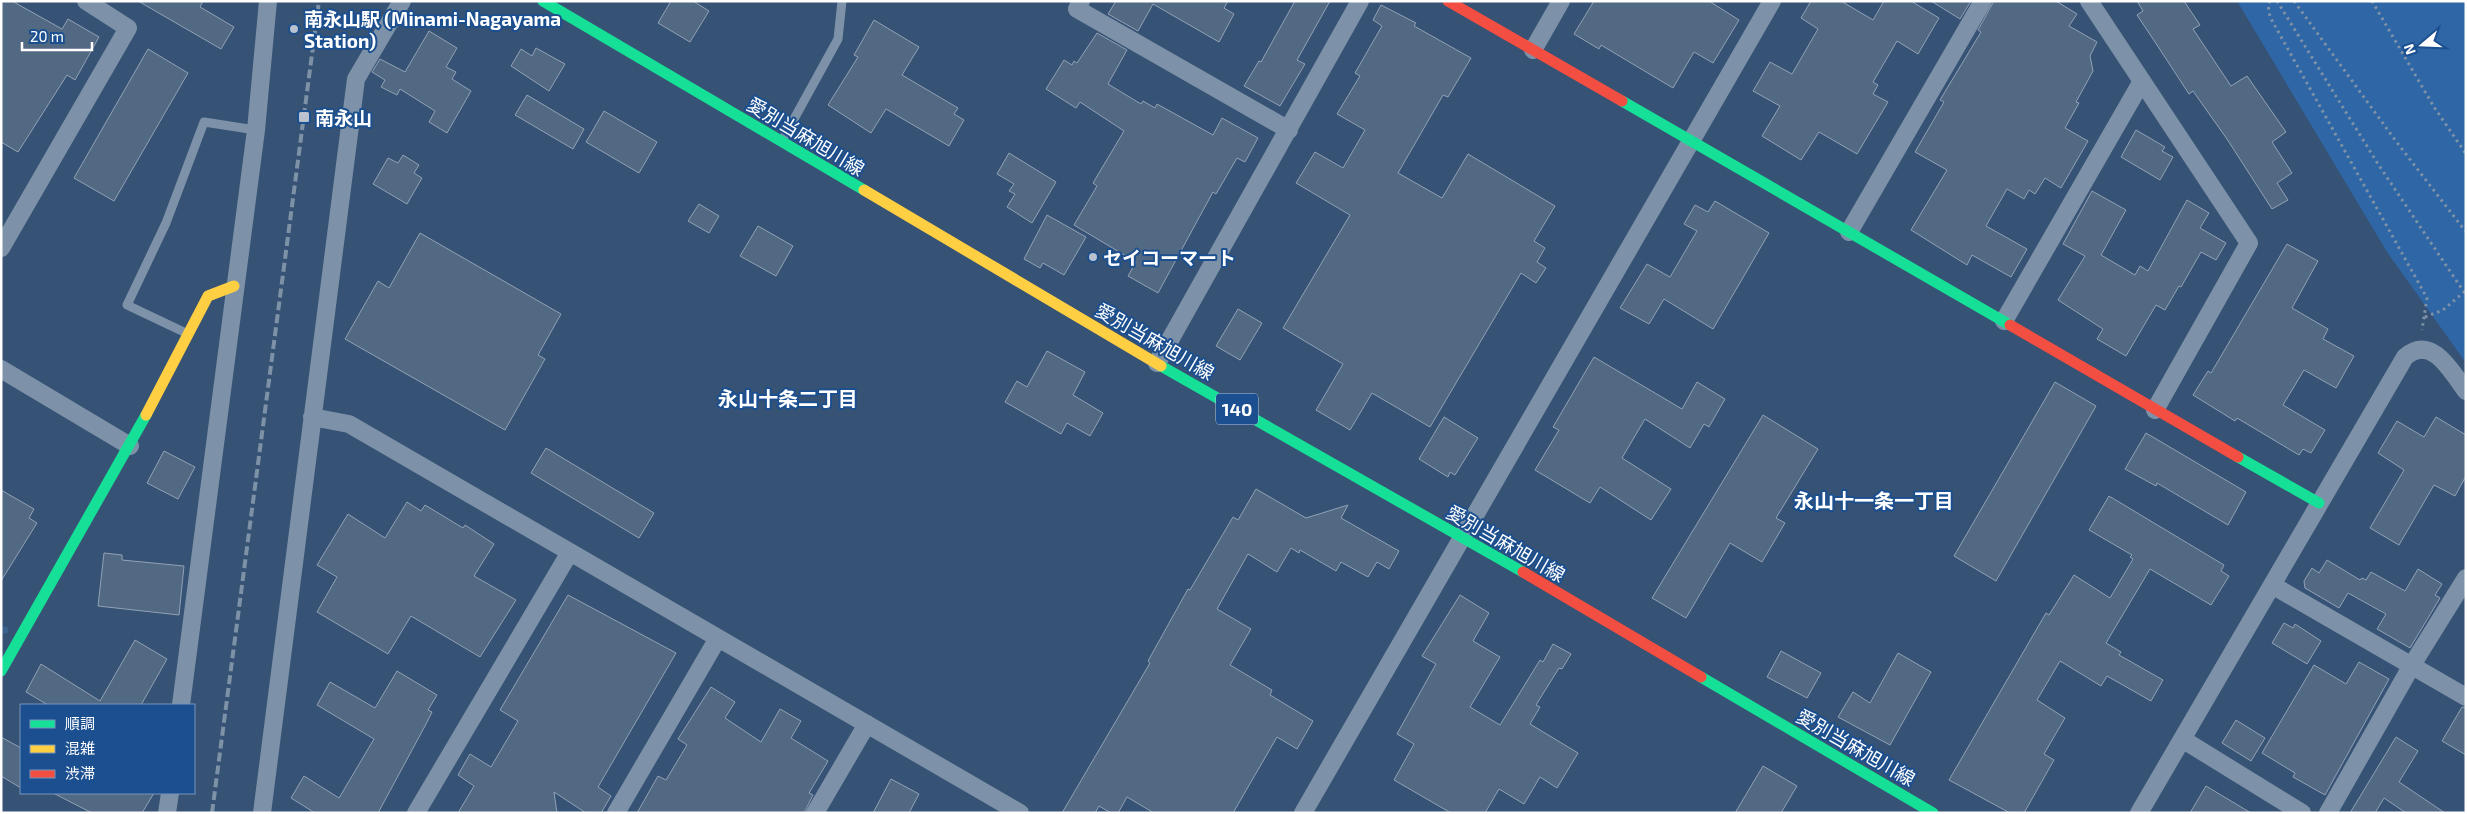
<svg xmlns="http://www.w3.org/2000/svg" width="2467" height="814" viewBox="0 0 2467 814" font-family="'Exo 2','Noto Sans JP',sans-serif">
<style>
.green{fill:#2f66a5}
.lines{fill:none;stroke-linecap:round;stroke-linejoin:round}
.stream{stroke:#3b618d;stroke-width:7}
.building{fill:#526984;stroke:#92a2b6}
.path{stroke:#7d92a8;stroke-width:3;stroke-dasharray:2.5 4;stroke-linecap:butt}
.lane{stroke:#7d92a8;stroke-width:9}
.street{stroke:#7d92a8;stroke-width:18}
.fast{stroke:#16e098;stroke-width:11}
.slow{stroke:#ffcf43;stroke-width:11}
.jam{stroke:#f24e42;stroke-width:11}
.rail{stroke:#7e92a7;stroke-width:4;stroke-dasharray:9 4;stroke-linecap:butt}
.poi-dot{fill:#b9c2ce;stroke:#1b4f8f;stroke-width:2}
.labels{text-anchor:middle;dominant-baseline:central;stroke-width:4;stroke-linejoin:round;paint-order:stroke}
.shield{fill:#1b4f8f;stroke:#bbcadd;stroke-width:1}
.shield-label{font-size:18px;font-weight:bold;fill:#fff}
.poi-label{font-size:19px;font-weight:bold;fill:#fff;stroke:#1b4f8f;text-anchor:start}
.street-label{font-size:19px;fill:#fff;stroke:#1b4f8f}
.neighbourhood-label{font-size:20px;font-weight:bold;fill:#fff;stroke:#1b4f8f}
</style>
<rect width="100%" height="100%" fill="#365274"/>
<!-- green -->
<path class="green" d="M2237,1H2466V363L2387,252Z"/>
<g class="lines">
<!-- stream -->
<path class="stream" d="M1,630H5"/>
</g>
<!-- building -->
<path class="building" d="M1,1H12L62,29L68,19L99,37L75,80L67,75L18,152L1,142Z
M138,1H203L200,7L234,27L221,49Z
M671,1H693L709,11L690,42L658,23Z
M1116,1H1228L1224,8L1234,14L1219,42L1153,4L1138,31L1108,14Z
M1295,1H1330L1297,60L1305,64L1280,106L1244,86L1259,61L1261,62Z
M1594,1H1709L1739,20L1713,63L1694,52L1673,88L1601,45L1599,49L1574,34Z
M1811,1H1841L1873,20L1884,1H1911L1939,18L1918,54L1897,41L1873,82L1878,85L1873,94L1888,102L1857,154L1819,132L1801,160L1762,136L1780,106L1753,91L1770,62L1792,74L1818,29L1801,18Z
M1931,1H1971L1960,19Z
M1994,1H2056L2077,14L2069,26L2097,42L2090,56L2093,71L2076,102L2079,103L2065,128L2088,141L2061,188L2045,178L2035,194L2029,190L2024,199L2007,189L1986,226L2027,249L2011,277L1972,255L1967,265L1911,230L1947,170L1915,152L1944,102L1940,100L1981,32L1978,30Z
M2137,1H2184L2200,25L2193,29L2231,86L2247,76L2286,132L2272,142L2292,173L2277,183L2288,200L2272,209L2227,139L2193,91L2189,94L2159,48L2137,15L2143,11Z
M1381,5L1416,23L1414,26L1471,58L1448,97L1443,95L1398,173L1442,198L1468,154L1555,206L1534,241L1545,248L1537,262L1546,268L1536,283L1521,273L1430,427L1372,393L1350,430L1316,410L1343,364L1283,328L1350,215L1296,183L1315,152L1343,168L1365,130L1337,114L1360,76L1355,73L1382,26L1373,20Z
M874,20L919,47L902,75L958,108L954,114L964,120L949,146L886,109L871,133L828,105L858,57L854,55Z
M429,31L457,48L446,67L456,72L452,79L471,91L447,133L429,122L435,111L400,89L397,95L381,87L385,80L372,72L380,59L405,72Z
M1097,33L1127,50L1108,84L1141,104L1143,101L1155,108L1157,104L1213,135L1222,118L1258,138L1245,162L1237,158L1216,194L1213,192L1158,293L1128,276L1136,262L1074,225L1097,186L1093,183L1124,131L1080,102L1076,108L1046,89L1064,60L1072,65L1074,61L1077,63Z
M536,48L565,64L549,91L511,66L521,49L532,56Z
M148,49L188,73L114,201L74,178Z
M527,95L584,129L573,149L515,115Z
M604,111L657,142L639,173L586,142Z
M2136,130L2165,147L2162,151L2173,157L2160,180L2121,157Z
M1009,153L1056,182L1032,223L1007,207L1015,194L1009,191L1014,184L997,174Z
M403,155L419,165L414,173L422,178L407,204L373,184L388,158L398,163Z
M2092,191L2126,210L2101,255L2135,275L2140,266L2148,271L2187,200L2209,213L2200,228L2226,243L2216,260L2201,252L2181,287L2179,286L2165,310L2156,305L2126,356L2097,339L2103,329L2058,300L2085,256L2063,244Z
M1715,201L1769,233L1713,329L1664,299L1649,324L1620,308L1647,264L1670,277L1697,231L1684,224L1695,205L1708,212Z
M699,204L719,216L709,233L688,221Z
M1047,215L1086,237L1064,275L1043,263L1040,268L1024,259Z
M758,226L793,246L776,276L740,256Z
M420,233L561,314L538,355L545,359L505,430L345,339L378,281L389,288Z
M2287,244L2318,261L2292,308L2328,329L2323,339L2354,356L2336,388L2304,370L2283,405L2325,430L2311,453L2303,449L2299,455L2237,418L2235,421L2193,395L2208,371L2211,373Z
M1238,309L1262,323L1240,360L1216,346Z
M1047,351L1085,372L1073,395L1103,413L1090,436L1067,423L1061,434L1005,402L1017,381L1027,387Z
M1594,357L1682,409L1697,382L1725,399L1709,427L1704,424L1690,448L1645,419L1622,458L1671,489L1651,520L1600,487L1590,503L1535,470L1559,430L1553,427Z
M2055,382L2096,406L1996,581L1954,556Z
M1763,415L1818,449L1776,518L1785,523L1762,562L1730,543L1686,618L1652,598Z
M1444,417L1478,438L1455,475L1450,472L1448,477L1419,459Z
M2436,417L2466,435V476L2455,496L2434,485L2399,545L2370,528L2404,470L2378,453L2397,421L2424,437Z
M2146,433L2246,492L2228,525L2157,483L2156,486L2125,469Z
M546,448L654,513L639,538L531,473Z
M164,451L195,467L178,499L147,483Z
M1256,489L1306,518L1348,505L1341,518L1399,551L1389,569L1377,562L1368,577L1341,562L1336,571L1300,550L1299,553L1291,548L1277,572L1248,554L1217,609L1251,629L1230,665L1272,690L1270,695L1313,721L1297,749L1277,737L1233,813H1154L1127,797L1118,813H1111L1099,806L1095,813H1062L1150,663L1148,661L1188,589L1190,590L1233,517L1238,520Z
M1,490L34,509L29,518L37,523L1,581Z
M2109,496L2224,565L2221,571L2229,576L2211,605L2150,569L2106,643L2121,652L2119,655L2163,680L2151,701L2107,676L2101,686L2060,661L2037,700L2065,718L2044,754L2054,760L2024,813H2010L1949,780L2046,613L2049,615L2074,575L2110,598L2133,559L2130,557L2132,555L2089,530Z
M407,502L421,511L425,505L463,528L465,525L494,544L474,576L516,600L480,657L411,616L388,654L317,612L337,577L317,565L348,514L385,538Z
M104,553L122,555V560L184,566L179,615L98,606Z
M2327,560L2360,580L2362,578L2366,580L2371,572L2405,591L2418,569L2442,584L2435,595L2440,598L2410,648L2377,629L2386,614L2348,593L2339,608L2305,588L2304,581L2312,568L2319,573Z
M568,595L676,653L598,787L611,796L601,813H586L554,792L557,813H458L474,786L458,775L470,754L491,767L518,721L500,710Z
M1460,595L1489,613L1473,641L1500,657L1470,707L1500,725L1540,660L1543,662L1553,644L1571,654L1562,669L1559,668L1536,705L1540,707L1530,724L1578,753L1557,788L1540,777L1524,804L1499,789L1485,813H1451L1394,780L1414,744L1397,734L1436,664L1422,656Z
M2284,623L2293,628L2295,624L2321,641L2307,664L2272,643Z
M135,640L167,659L141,705H48L26,692L41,664L100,701Z
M1781,651L1821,673L1807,698L1767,677Z
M1898,653L1931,672L1890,745L1838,717L1853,692L1870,703Z
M2359,662L2389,679L2325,795L2293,777L2295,773L2262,753L2314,665L2346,684Z
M397,671L437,695L428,710L432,712L425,726L378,813H315L291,798L304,776L339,798L374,739L317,705L330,682L375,708Z
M711,687L735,702L725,718L761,742L780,709L801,721L791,738L828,761L809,793L813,795L804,813H637L658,776L666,780L687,745L678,739Z
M2462,707L2466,708V755L2442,741Z
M2236,720L2265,738L2251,761L2222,743Z
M1,737L21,748V788L1,776Z
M2396,737L2418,751L2399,782L2445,813H2406L2384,798L2375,813H2350Z
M1763,766L1797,786L1781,813H1735Z
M891,779L919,794L909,813H873Z
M2206,786L2251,813H2190Z
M53,793H154L142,813H92Z"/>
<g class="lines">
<!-- path -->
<path class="path" d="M2270,1L2268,5L2270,17L2427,298L2422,330
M2277,1L2378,164L2466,295
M2294,1L2395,140L2466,232
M2372,1L2434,107L2466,154
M2425,317L2443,310L2464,292"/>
<!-- lane -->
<path class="lane" d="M783,139L838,39L842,1
M186,333L127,305L166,223L204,122L256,130"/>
<!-- street -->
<path class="street" d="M1081,1L1077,9L1289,130
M2089,1L2249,243L2155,410
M1533,50L1561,1
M1849,232L1983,1
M1,248L128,28L86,1
M2004,321L2142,81
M1157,363L1360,1
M1,369L130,446
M312,417L349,424L1020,813
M2272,585L2466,697
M181,705L256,130L268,1
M2182,739L2302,813
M167,813L170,793
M262,813L356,79L402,1
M416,813L570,552
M616,813L718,638
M815,813L867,724
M1303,813L1772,1
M2139,813L2405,357C2432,334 2451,371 2466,391
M2328,813L2412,665L2466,578"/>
<!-- fast -->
<path class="fast" d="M543,1L864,190
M1622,101L2010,325
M1161,366L1523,572
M2238,457L2319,503
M1,671L146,415
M1701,677L1933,813"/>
<!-- slow -->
<path class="slow" d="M864,190L1161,366
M146,415L208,296L234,286"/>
<!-- jam -->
<path class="jam" d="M1448,1L1622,101
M2010,325L2238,457
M1523,572L1701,677"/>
<!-- rail -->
<path class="rail" d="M212,813L319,1"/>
</g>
<!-- markers -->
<g class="poi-dot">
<circle cx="294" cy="29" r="5"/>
<rect x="298" y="111" width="12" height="12" rx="2.5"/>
<circle cx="1093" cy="257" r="5"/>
</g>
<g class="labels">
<!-- shield labels -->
<rect class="shield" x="1216" y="393.5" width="42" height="31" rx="4"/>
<g class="shield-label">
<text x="1237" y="409">140</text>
</g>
<!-- poi labels -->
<g class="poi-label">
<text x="304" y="18">南永山駅 (Minami-Nagayama<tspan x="304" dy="22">Station)</tspan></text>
<text x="315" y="117">南永山</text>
<text x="1103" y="257">セイコーマート</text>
</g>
<!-- street labels -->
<g class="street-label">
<text transform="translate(806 136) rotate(31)">愛別当麻旭川線</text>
<text transform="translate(1155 341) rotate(30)">愛別当麻旭川線</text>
<text transform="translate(1506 543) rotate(30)">愛別当麻旭川線</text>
<text transform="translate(1856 747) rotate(30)">愛別当麻旭川線</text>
</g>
<!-- neighbourhood labels -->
<g class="neighbourhood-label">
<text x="788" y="398">永山十条二丁目</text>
<text x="1874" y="500">永山十一条一丁目</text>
</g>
</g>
<!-- border -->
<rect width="2467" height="814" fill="none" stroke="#ffffff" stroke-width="5"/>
<!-- legend -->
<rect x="20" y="704" width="175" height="90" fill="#1b4f8f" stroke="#7695bc"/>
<rect x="30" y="720" width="25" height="8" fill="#16e098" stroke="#7695bc"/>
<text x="65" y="729" font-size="15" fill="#ffffff">順調</text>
<rect x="30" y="745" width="25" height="8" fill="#ffcf43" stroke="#7695bc"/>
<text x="65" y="754" font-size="15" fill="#ffffff">混雑</text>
<rect x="30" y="770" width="25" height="8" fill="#f24e42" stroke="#7695bc"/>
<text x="65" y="779" font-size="15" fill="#ffffff">渋滞</text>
<!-- north arrow -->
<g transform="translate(2422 45) rotate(251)" stroke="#1b4f8f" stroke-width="4" paint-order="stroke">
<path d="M0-4L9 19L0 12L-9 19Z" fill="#ffffff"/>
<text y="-8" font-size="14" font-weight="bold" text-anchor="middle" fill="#ffffff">N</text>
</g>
<!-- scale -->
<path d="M22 42v8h70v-8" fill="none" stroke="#ffffff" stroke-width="2.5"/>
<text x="30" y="42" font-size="15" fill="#ffffff" stroke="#1b4f8f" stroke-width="4" paint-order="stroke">20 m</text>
</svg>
